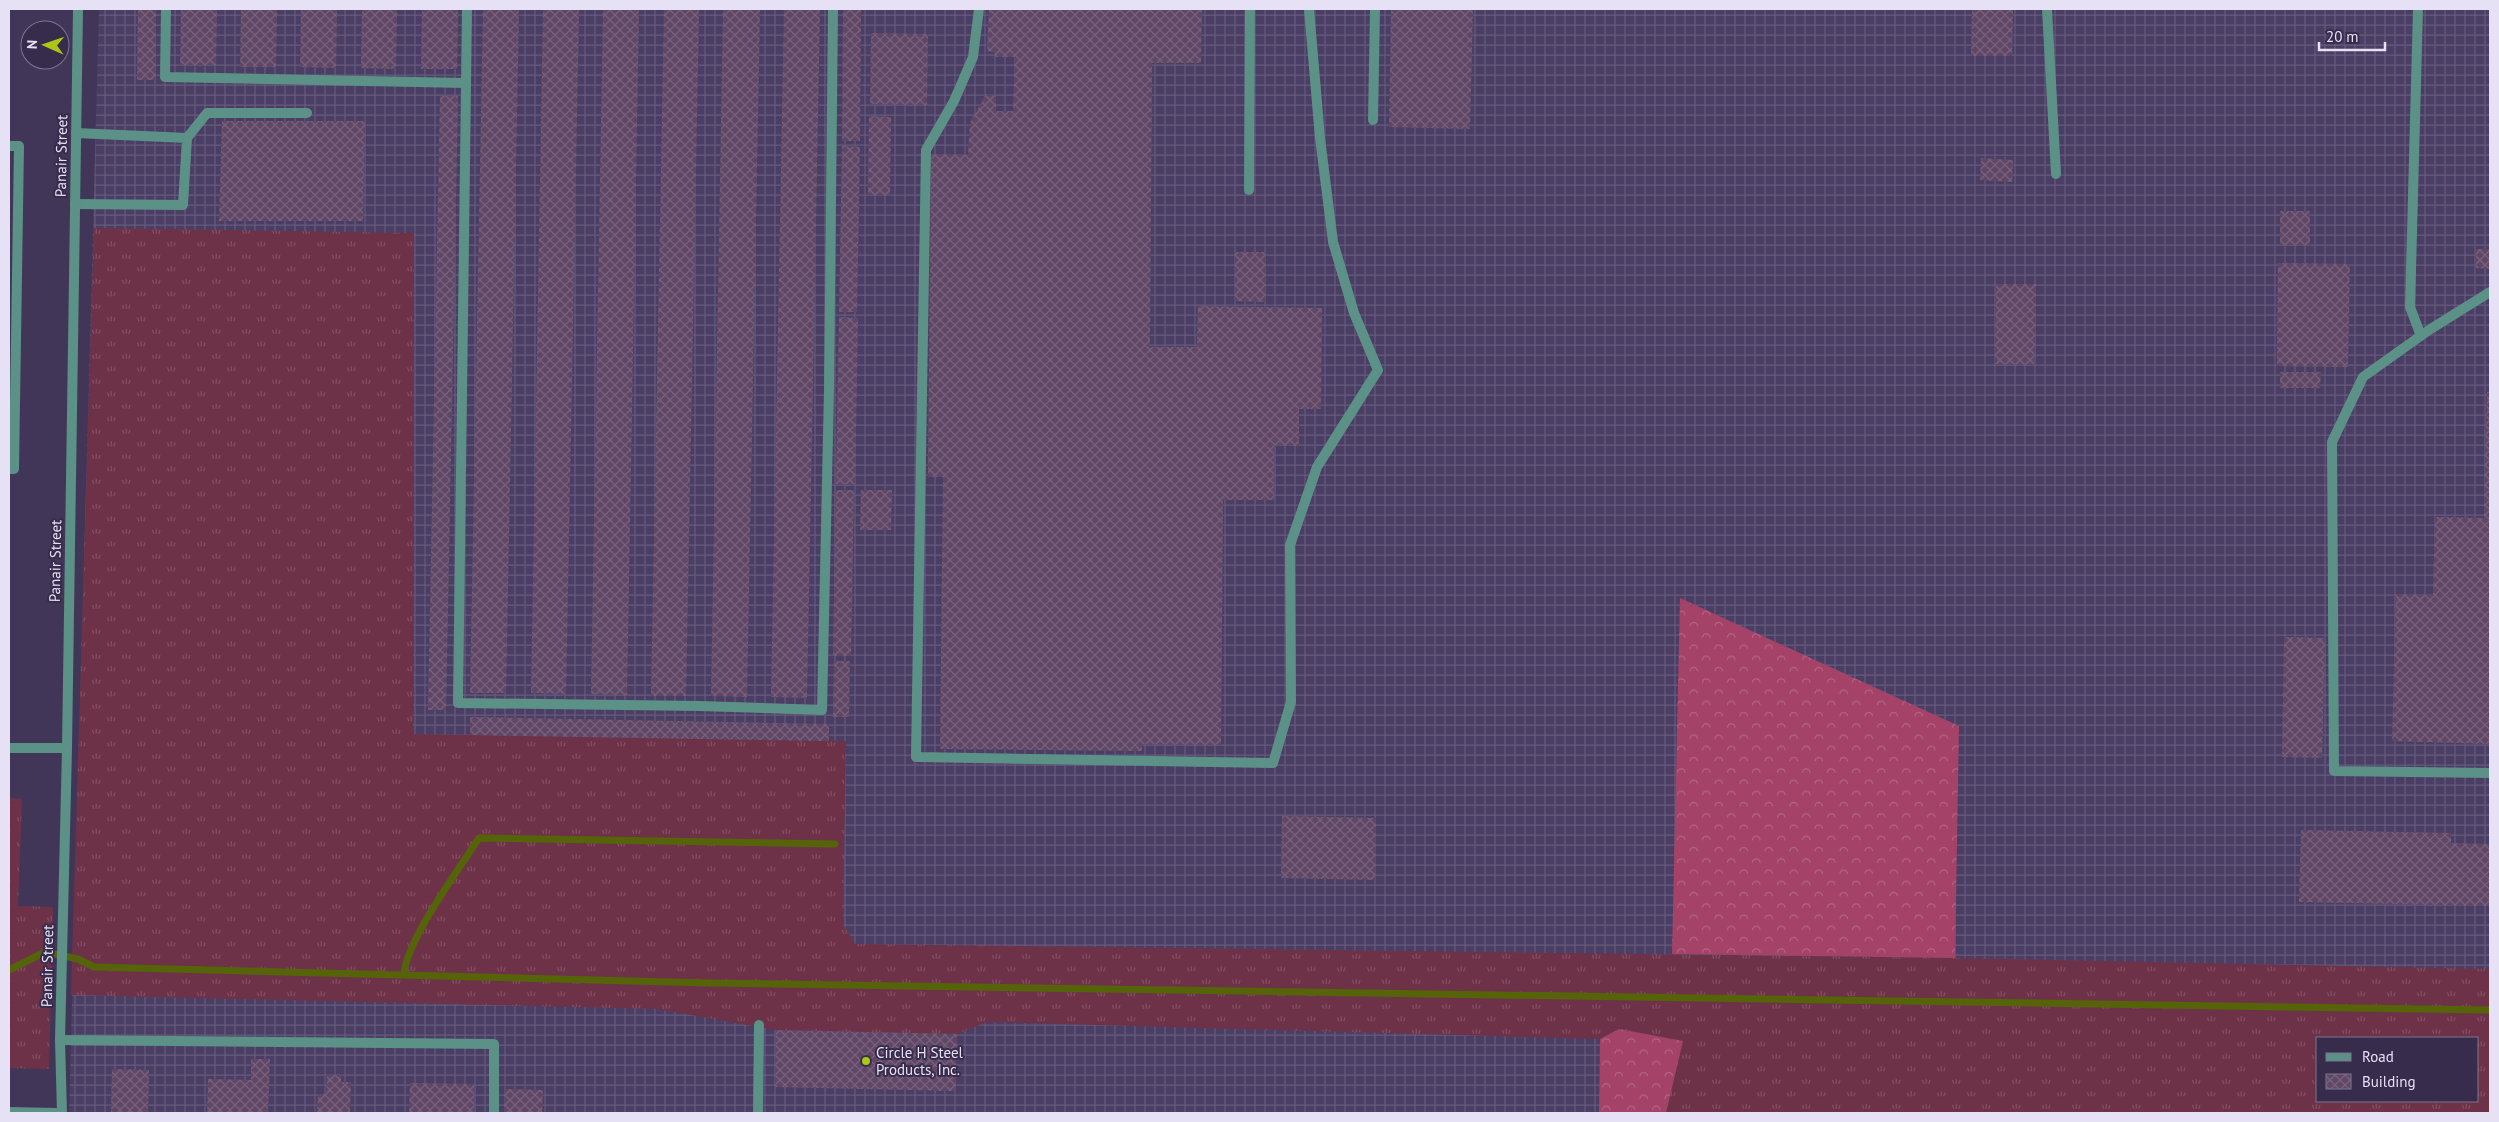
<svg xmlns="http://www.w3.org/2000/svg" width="2499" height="1122" viewBox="0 0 2499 1122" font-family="'PT Sans',sans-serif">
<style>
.industrial{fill:url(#industrial-grid);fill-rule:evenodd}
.grass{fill:url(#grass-tufts);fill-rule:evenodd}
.forest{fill:url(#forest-crowns)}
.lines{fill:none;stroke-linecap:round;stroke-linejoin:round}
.stream{stroke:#556409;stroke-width:7}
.building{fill:url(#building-cross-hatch)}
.lane{stroke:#5b9186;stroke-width:10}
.street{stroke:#5b9186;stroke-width:10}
.poi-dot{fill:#abc614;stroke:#372c4c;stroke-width:2}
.labels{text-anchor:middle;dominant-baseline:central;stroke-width:4;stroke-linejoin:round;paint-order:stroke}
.street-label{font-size:15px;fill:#e7e1f6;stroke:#372c4c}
.poi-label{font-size:15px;fill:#e7e1f6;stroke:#372c4c;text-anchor:start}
</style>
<defs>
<pattern id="industrial-grid" width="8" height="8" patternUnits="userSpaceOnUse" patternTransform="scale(1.25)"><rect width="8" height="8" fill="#4b3e65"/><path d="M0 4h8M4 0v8" fill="none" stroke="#655a7c"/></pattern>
<pattern id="grass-tufts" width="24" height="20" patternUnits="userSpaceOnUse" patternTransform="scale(1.25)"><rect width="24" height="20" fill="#6e3248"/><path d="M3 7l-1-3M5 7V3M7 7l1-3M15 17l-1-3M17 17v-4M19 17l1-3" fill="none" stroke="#834f63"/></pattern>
<pattern id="forest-crowns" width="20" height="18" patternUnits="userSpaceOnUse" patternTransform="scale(1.25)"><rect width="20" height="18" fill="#a44267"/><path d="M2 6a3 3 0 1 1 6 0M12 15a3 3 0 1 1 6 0" fill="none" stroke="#b56685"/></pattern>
<pattern id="building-cross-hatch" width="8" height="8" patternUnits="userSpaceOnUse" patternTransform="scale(1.25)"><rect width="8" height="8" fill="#604766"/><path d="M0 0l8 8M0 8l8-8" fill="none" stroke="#77617c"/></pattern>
</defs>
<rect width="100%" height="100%" fill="#413657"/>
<!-- industrial -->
<path class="industrial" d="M99,9H2490V1113H69ZM2318,1038H2478V1101H2318Z"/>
<!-- grass -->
<path class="grass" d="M94,228L414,233L413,734L846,741L843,924L855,944L1955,958L2490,969V1113H1666L1682,1041L1620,1029L1600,1039L987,1022L957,1034L776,1030L657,1009L71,995ZM2318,1038H2478V1101H2318Z
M9,798L22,799L18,906L53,907L49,1069L9,1068Z"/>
<!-- forest -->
<path class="forest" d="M1680,598L1959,726L1955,958L1672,954Z
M1619,1029L1683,1041L1666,1113H1599L1600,1039Z"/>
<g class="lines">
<!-- stream -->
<path class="stream" d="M9,970L45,952L78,959L94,967L709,983L2490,1010
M404,975C405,942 459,869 479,838L835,844"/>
</g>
<!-- building -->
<path class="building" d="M138,9H156L155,80H137Z
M181,9H217L216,65H180Z
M241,9H277L276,67H240Z
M301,9H337L336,68L300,67Z
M362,9H397L396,69L361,68Z
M422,9H458L457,69H421Z
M483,9H519L506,693H470Z
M543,9H579L566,694L531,693Z
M603,9H639L627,695L591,694Z
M664,9H699L686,696H651Z
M723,9H760L747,697L711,696Z
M784,9H820L807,698L771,697Z
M843,9H861L860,141H842Z
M989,9H1202L1201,63H1152L1150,347H1197L1198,306L1322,308L1321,409H1299V446L1274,445V500H1223L1221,745L1142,744V751L940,749L943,477H928L931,154L968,155L970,123L986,94L996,96V111H1013L1015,57H995V52L987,51Z
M1391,9H1473L1470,129L1389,127Z
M1972,9H2013L2012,56H1971Z
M871,33L928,34L927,105L870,104Z
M440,96H458L446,710H428Z
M869,116L891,117L890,196L868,195Z
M222,121H365L363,221H219Z
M842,146L860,147L857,312H839Z
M1981,158L2013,160L2012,182L1980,180Z
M2280,211H2310V245H2280Z
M2476,249H2490V269L2476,268Z
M1235,252H1265V302L1235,301Z
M2278,263L2350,264L2348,367L2277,366Z
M1996,284H2036L2034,365L1995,364Z
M839,317L858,318L855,484H836Z
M2280,372H2321L2320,388H2280Z
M2487,392H2490V744L2392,741L2396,594L2433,595L2435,517L2484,518Z
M836,490H854L851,656H833Z
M861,490H892L891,530H860Z
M2284,637L2325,638L2322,758L2282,757Z
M834,661H850L849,717H833Z
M470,717L829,724V741L470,735Z
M1282,816L1376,818L1375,880L1281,878Z
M2301,830L2451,833V843L2490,844V906L2299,902Z
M776,1030L957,1034L955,1091L775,1087Z
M251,1059H270L268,1113H207L208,1079L251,1080Z
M112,1069L149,1070L148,1113H111Z
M327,1075H341V1082H351L350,1113H317L318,1094H326Z
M410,1083L474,1084V1113H409Z
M505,1089L543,1090L542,1113H504Z"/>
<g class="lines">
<!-- lane -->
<path class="lane" d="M166,9L165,77L466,83
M467,9L458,703L699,706L822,710L829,390L833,9
M979,9L973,57L954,101L926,150L916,757L1273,763L1291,702L1290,545L1317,467L1378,370L1354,313L1333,242L1320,138L1309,9
M2047,9L2056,174
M2418,9L2410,307L2421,336
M1373,120L1375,9
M76,133L187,138
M9,146H19L14,469H9
M1249,190L1250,9
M75,204L183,205L187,138L207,113H307
M2490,292L2429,330L2363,377L2332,442L2334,771L2490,773
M9,748H67
M60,1040L494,1044V1113
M9,1112L56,1113
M758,1113L759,1025"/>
<!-- street -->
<path class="street" d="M62,1113L60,1040L67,748L78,9"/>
</g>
<!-- markers -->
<circle class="poi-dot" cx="866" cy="1061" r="5"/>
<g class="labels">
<!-- street labels -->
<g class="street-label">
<text transform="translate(61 156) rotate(-89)">Panair Street</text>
<text transform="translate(55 561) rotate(-89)">Panair Street</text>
<text transform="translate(47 966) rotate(-89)">Panair Street</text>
</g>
<!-- poi labels -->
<g class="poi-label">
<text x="876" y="1052">Circle H Steel<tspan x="876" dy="17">Products, Inc.</tspan></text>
</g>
</g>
<!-- border -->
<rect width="2499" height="1122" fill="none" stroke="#e7e1f6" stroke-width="20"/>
<!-- legend -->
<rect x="2316" y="1037" width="162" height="65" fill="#372c4c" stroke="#7d7490"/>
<rect x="2326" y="1053" width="25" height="8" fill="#5b9186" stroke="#7d7490"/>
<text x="2362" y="1062" font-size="15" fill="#e7e1f6">Road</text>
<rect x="2326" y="1074" width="25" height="15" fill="url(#building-cross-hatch)" stroke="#7d7490"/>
<text x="2362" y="1087" font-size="15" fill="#e7e1f6">Building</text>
<!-- north arrow -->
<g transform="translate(45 45) rotate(272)"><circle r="24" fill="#372c4c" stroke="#7d7490"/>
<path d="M0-4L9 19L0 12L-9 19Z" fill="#abc614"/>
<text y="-8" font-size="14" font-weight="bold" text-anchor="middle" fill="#e7e1f6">N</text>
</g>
<!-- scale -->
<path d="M2319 42v8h66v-8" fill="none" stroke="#e7e1f6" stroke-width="2.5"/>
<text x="2326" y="42" font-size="15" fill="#e7e1f6" stroke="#372c4c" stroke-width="4" paint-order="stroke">20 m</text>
</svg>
